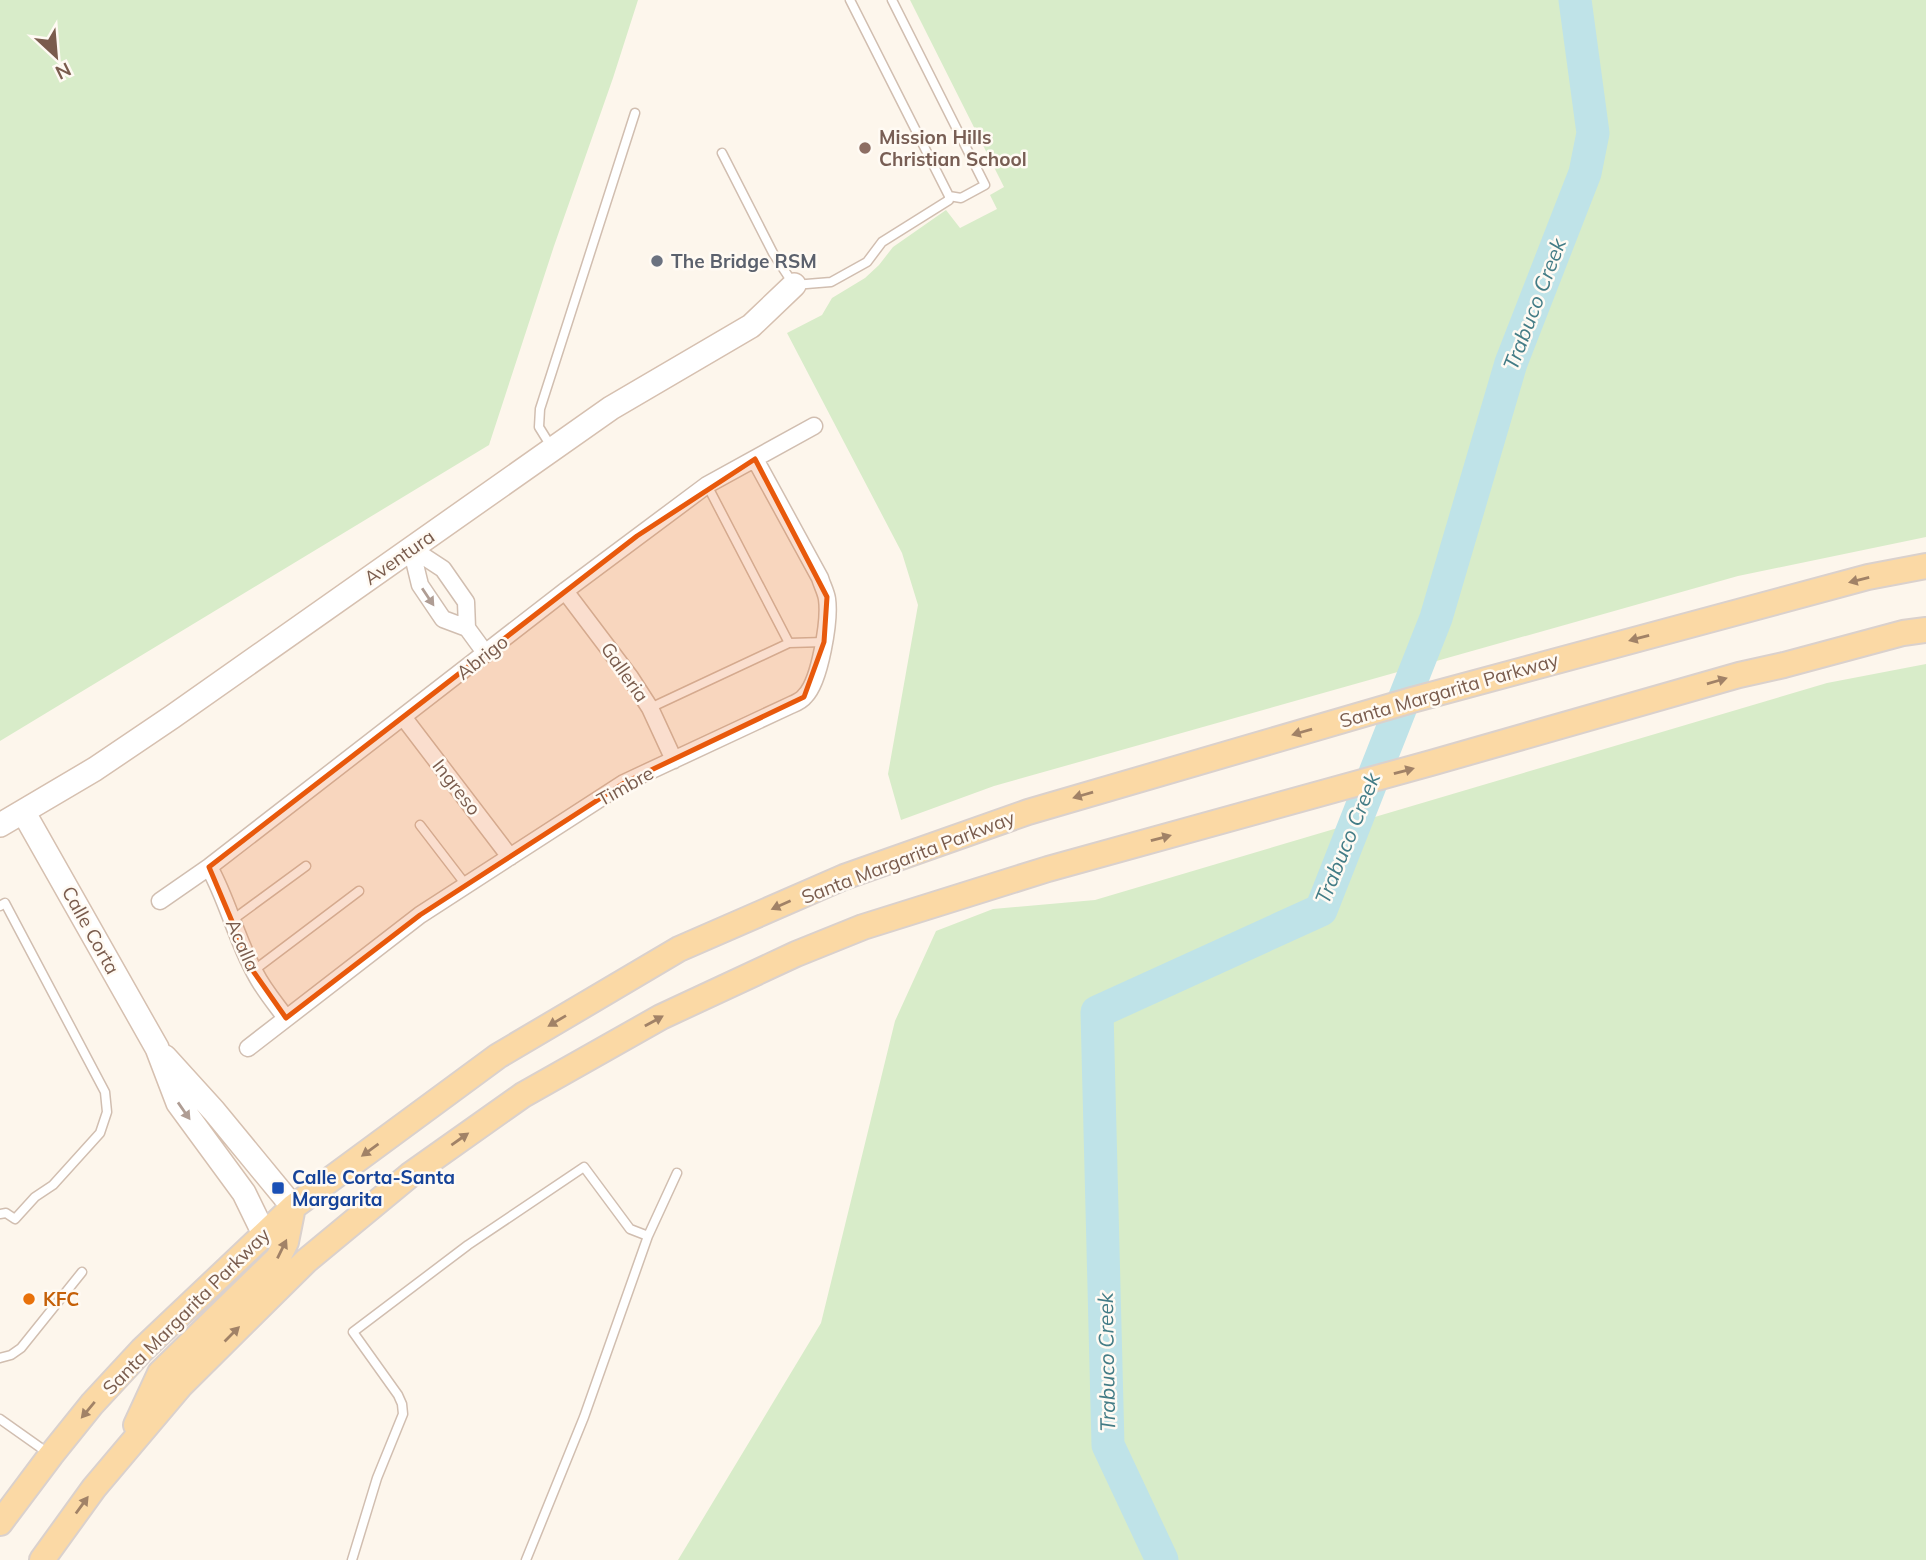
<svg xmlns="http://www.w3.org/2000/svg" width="1926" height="1560" viewBox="0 0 1926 1560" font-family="Mulish,sans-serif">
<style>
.green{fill:#d8ecc9}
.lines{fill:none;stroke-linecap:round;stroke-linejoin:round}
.river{stroke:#bfe3e8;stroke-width:33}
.lane-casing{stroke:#d1beb0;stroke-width:11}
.street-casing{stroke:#d1beb0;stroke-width:19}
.secondary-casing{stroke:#d6c0b0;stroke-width:26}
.primary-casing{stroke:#dad1cd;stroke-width:28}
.lane{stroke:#fff;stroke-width:8}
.street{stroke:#fff;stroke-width:16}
.secondary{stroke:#fff;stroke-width:23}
.primary{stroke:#fbd9a5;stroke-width:24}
.oneway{fill:#a18267}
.oneway2{fill:#af9d94}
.marked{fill:#e8590c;fill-opacity:0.2;stroke:#e8590c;stroke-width:5;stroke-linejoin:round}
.education-dot{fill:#8d6e63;stroke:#fffaf3;stroke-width:2.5}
.worship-dot{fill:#6b7280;stroke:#fffaf3;stroke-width:2.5}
.transit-dot{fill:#1a4fb4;stroke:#fffaf3;stroke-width:2.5}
.food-dot{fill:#e8710a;stroke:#fffaf3;stroke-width:2.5}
.labels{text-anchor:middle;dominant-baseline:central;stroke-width:5;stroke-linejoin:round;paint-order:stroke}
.education-label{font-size:19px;font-weight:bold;fill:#785e54;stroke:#fffaf3;text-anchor:start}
.worship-label{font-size:19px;font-weight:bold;fill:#5b616d;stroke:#fffaf3;text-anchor:start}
.street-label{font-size:19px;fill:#7a5c4d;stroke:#fffaf3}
.transit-label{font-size:19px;font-weight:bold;fill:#164399;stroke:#fffaf3;text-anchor:start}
.food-label{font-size:19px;font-weight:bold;fill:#c56008;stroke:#fffaf3;text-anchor:start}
.water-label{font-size:21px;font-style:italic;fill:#437c86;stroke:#fffaf3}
</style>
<rect width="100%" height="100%" fill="#fdf6ec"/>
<!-- green -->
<path class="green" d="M0,0H638L613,78L554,246L489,445L0,741Z
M910,0H1926V537L1738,576L994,786L901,820L888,774L918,605L902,553L787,333L822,315L832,298L865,278L879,265L893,247L946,210L960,228L997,209L990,195L1004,187Z
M1926,664V1560H678L821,1323L895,1021L936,931L993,909L1095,900L1827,683Z"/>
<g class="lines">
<!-- river -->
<path class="river" d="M1162,1560L1108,1445L1097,1012L1321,910L1436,618L1511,363L1585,173L1593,133L1575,0"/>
<defs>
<path id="lane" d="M892,0L985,185L961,198L949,196
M722,153L773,253L794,285L831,282L867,262L882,242L949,200V196L850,0
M552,448L539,427L540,409L635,113
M707,485L789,643
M650,708L789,643L824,642
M420,825L466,885
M0,906L5,903L105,1092L107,1112L100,1133L53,1185L35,1197L15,1219L6,1213L0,1214
M231,921L306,866
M253,971L359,891
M0,1358L11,1355L21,1348L82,1272
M0,1419L48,1453
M352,1560L377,1478L403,1414L402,1404L398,1395L353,1332L468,1245L584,1167L630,1229L648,1236
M526,1560L584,1417L648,1236L677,1173"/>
<path id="street" d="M411,548L443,569L466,602L467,628L486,654
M411,548L420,585L443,619L467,628
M565,591L630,677L650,708L674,760
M404,718L510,857
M209,867C228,901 236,939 255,973C263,989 275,1003 286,1018
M160,901L209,867L565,591L707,485L814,426
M248,1048L420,915L624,783L791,705C796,703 802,700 805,696C820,681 830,620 827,599C826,592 822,585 820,578L755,459"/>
<path id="secondary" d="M24,813L157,1048L178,1103L244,1193L264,1234
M0,825L95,769L172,717L611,408L751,326L794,285
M165,1057L214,1111L293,1207"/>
<path id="primary" d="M136,1425L160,1373L278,1258L286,1242L293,1207
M0,1523L51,1455L92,1404L142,1350L293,1207L498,1056L679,949L844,877L1028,812L1412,700L1868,577L1926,566
M42,1560L94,1488L181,1385L306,1261L410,1175L523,1095L661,1017L796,954L863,927L1048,869L1431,763L1739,675L1784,665L1903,633L1926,630"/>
</defs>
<!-- lane casing -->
<use href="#lane" class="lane-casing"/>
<!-- street casing -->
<use href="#street" class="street-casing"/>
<!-- secondary casing -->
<use href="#secondary" class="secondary-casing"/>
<!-- primary casing -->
<use href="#primary" class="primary-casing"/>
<!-- lane -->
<use href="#lane" class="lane"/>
<!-- street -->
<use href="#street" class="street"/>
<!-- secondary -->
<use href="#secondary" class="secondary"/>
<!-- primary -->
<use href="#primary" class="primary"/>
</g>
<!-- one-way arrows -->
<defs><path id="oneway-solid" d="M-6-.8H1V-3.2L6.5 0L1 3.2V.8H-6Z" transform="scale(1.75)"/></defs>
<g class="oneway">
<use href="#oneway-solid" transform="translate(1859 580) rotate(166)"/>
<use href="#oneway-solid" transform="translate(1639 638) rotate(165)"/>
<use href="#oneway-solid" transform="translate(1717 681) rotate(-16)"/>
<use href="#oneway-solid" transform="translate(1302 732) rotate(164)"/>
<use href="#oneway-solid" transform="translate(1404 771) rotate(-15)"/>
<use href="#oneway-solid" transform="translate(1083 795) rotate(164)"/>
<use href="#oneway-solid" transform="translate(1161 838) rotate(-15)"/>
<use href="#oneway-solid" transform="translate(781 905) rotate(156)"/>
<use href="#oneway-solid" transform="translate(557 1021) rotate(149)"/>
<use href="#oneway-solid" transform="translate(654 1021) rotate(-29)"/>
<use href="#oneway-solid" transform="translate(460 1139) rotate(-35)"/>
<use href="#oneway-solid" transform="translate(370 1150) rotate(144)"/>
<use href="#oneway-solid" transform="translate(282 1249) rotate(-64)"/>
<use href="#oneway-solid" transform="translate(232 1334) rotate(-45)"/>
<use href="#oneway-solid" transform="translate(88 1410) rotate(130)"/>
<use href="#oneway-solid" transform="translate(82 1505) rotate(-54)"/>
</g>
<g class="oneway2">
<use href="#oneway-solid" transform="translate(428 597) rotate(56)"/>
<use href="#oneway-solid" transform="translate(184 1111) rotate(55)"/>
</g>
<!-- marked area -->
<path class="marked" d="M755,459L827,597L824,642L804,697L624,783L420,915L286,1018L253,971L209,867L637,536Z"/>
<!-- markers -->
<circle class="education-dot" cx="865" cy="148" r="7"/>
<circle class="worship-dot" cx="657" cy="261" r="7"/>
<rect class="transit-dot" x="271" y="1181" width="14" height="14" rx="3.5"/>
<circle class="food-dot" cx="29" cy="1299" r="7"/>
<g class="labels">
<!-- education labels -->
<g class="education-label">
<text x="879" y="137">Mission Hills<tspan x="879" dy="22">Christian School</tspan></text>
</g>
<!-- worship labels -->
<g class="worship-label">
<text x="671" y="261">The Bridge RSM</text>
</g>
<!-- street labels -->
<g class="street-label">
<text transform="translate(399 557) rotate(-35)">Aventura</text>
<text transform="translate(482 657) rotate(-38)">Abrigo</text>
<text transform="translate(625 672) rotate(55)">Galleria</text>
<text transform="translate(1449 690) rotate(-16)">Santa Margarita Parkway</text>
<text transform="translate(625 786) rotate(-29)">Timbre</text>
<text transform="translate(457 787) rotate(52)">Ingreso</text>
<text transform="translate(908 857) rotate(-21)">Santa Margarita Parkway</text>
<text transform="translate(91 930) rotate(61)">Calle Corta</text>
<text transform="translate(243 945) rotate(66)">Acalla</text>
<text transform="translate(186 1311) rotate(-45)">Santa Margarita Parkway</text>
</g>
<!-- transit labels -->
<g class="transit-label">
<text x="292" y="1177">Calle Corta-Santa<tspan x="292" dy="22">Margarita</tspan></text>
</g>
<!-- food labels -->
<g class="food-label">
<text x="43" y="1299">KFC</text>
</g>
<!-- water labels -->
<g class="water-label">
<text transform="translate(1534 304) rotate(-69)">Trabuco Creek</text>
<text transform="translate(1347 838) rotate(-68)">Trabuco Creek</text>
<text transform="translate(1106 1362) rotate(-91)">Trabuco Creek</text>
</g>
</g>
<!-- north arrow -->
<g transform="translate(56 56) rotate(154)" stroke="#fffaf3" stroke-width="5" paint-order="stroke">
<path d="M0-5L12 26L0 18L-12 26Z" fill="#7a5c4d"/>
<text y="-10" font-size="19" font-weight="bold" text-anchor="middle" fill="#7a5c4d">N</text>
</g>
</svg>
